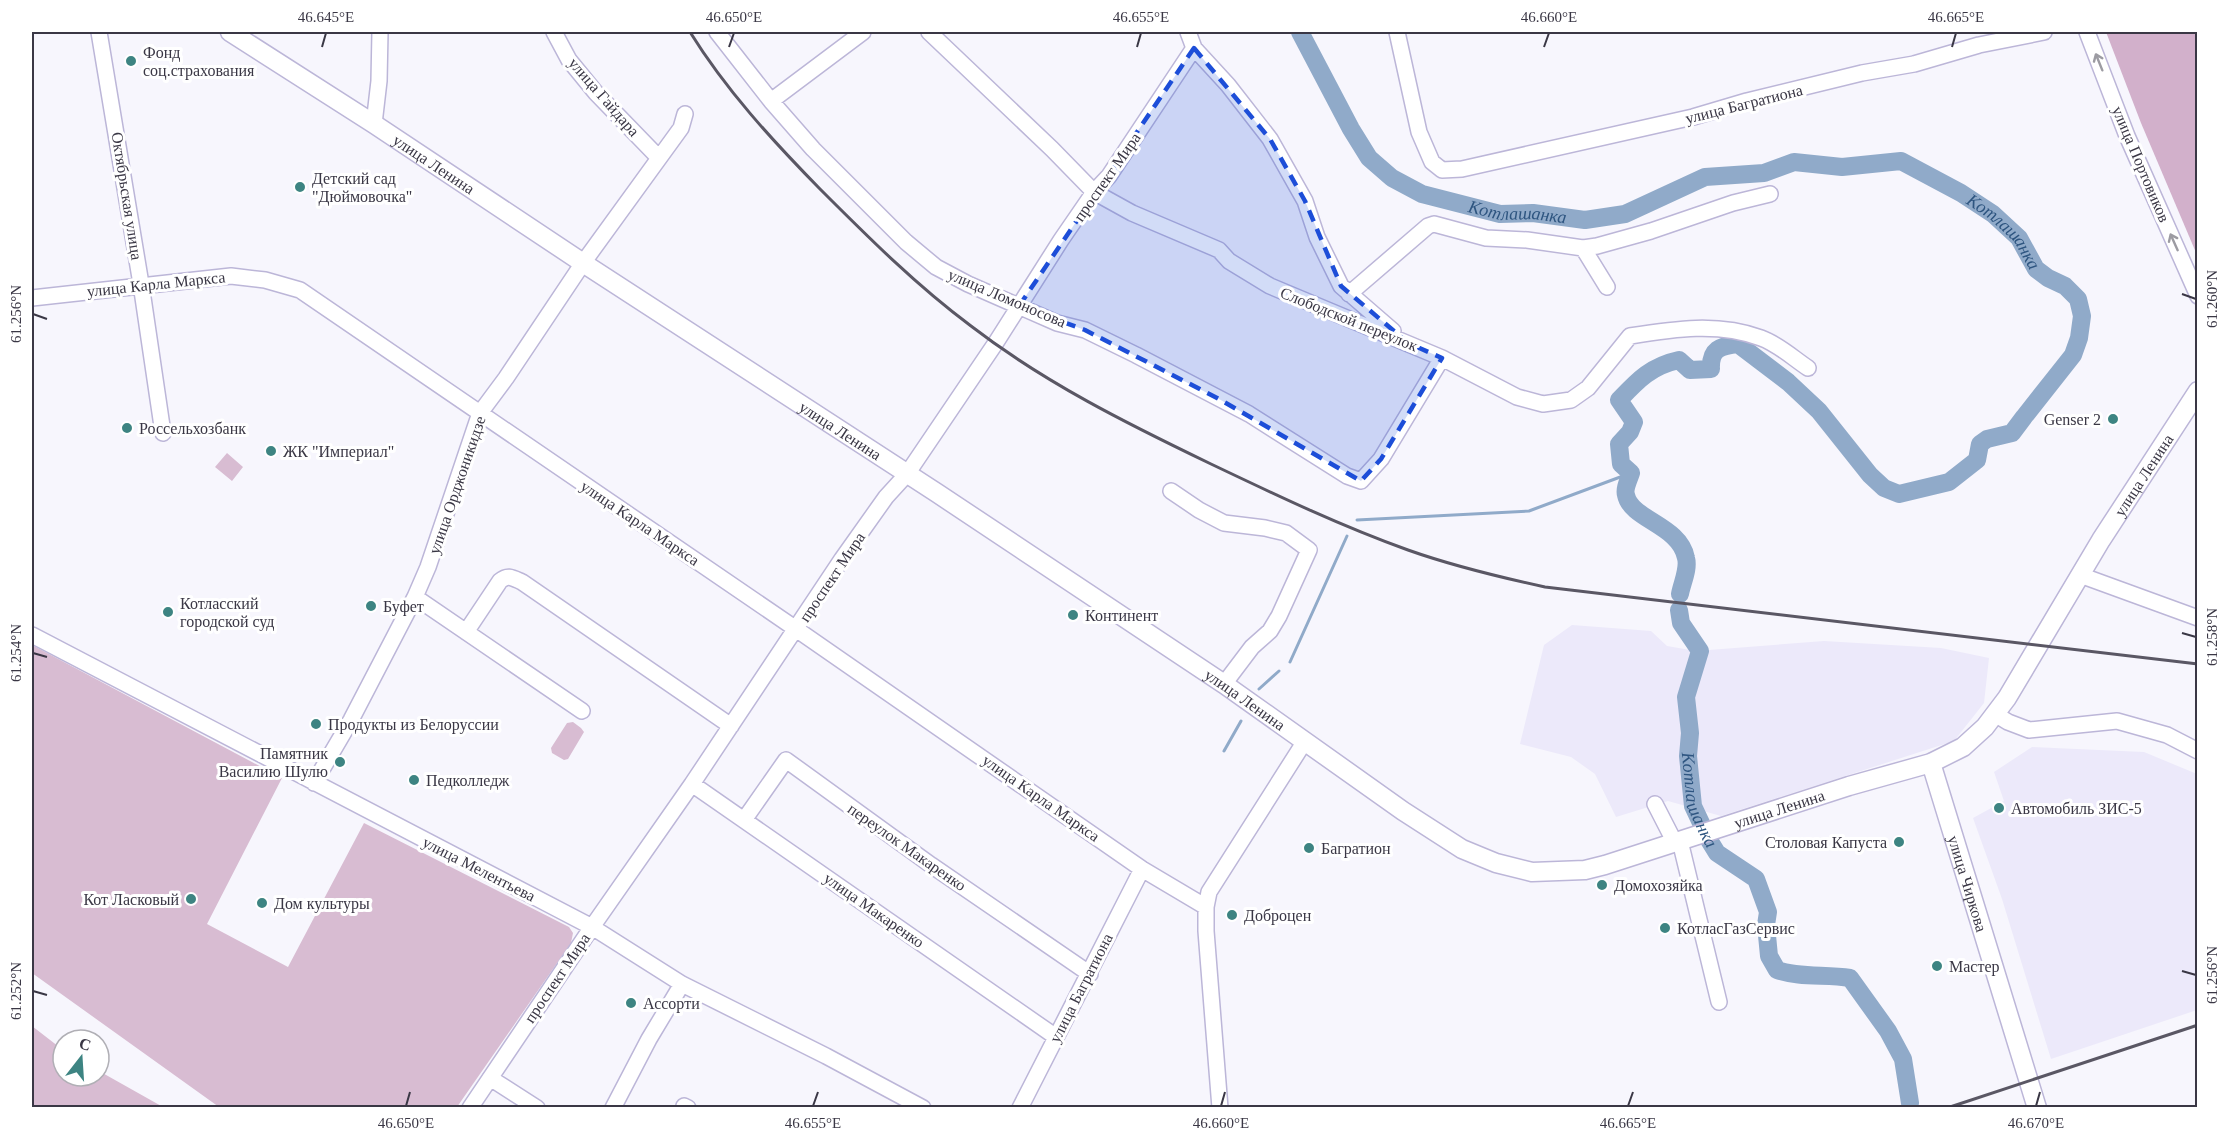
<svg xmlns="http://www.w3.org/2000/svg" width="2229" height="1139" viewBox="0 0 2229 1139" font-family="Georgia,serif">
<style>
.built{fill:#ece9fa}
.green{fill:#d8bcd2}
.forest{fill:#d2b0cb}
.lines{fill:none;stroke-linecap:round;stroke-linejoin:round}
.stream{stroke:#90aac9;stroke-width:3}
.river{stroke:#90aac9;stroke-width:18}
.minor-casing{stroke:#bcb6d8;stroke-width:18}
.major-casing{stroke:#bcb6d8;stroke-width:21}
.minor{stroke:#fff;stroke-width:15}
.major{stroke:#fff;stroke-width:18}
.rail{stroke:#5a5764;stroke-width:3}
.oneway{stroke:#9c9ba2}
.marked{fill:#1d4ed8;fill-opacity:0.2;stroke:#1d4ed8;stroke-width:4.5;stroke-dasharray:12 8;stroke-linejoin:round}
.ticks{fill:none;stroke:#3a3745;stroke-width:2}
.poi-dot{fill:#3d8482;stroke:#fff;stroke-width:2}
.labels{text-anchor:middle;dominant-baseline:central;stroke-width:6;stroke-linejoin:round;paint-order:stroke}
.poi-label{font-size:16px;fill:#3a3745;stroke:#fff;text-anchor:start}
.street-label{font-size:16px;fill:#3a3745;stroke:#fff}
.water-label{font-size:18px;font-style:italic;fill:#2e5580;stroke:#fff}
.neatline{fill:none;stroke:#3a3745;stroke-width:2}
.ticks-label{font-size:15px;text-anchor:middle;fill:#3a3745}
</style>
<rect width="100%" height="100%" fill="#f7f6fd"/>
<!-- built -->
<path class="built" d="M1572,625L1651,631L1667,646L1696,651L1824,641L1941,648L1989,658L1984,703L1954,741L1721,816L1668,801L1616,817L1595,774L1571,757L1520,744L1544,645Z
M2032,747L2144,752L2197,774V1010L2051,1059L2002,899L1973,818L2004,801L1994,772Z"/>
<!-- green -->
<path class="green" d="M227,453L243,467L232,481L215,467Z
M32,645L282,778L207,924L288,967L364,823L569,927L573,933L571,943L457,1107H219L32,973Z
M573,722L581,728L584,732L568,759L564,760L552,753L551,748L567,723Z
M32,1026L63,1050V1076H99V1071L163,1107H32Z"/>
<!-- forest -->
<path class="forest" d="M2106,32H2197V255L2141,123Z"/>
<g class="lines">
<!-- stream -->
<path class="stream" d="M1357,520L1529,511L1631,473
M1290,662L1347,536
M1259,689L1279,671
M1224,751L1241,721"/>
<!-- river -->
<g class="river">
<path id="s1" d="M1300,32L1351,129L1369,158L1392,178L1422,194L1500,214L1533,213L1585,220L1625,214L1705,177L1764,173L1794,162L1842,167L1901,161L1961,193L1993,214L2019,238L2036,269L2048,278L2065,286L2078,299L2082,316L2079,338L2073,355L2024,417L2012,433L1987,439L1980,444L1977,460L1949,482L1899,494L1884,488L1870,475L1819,411L1788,382L1738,344C1720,346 1710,349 1711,369L1690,370L1679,360C1651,366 1638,380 1619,400L1634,422L1630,432L1619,444L1621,464L1631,473C1629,479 1624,489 1626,495C1631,520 1680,525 1686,558C1689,569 1682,583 1680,594"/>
<path id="s2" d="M1679,610L1681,623L1700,651L1686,697L1690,733L1688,756L1693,806L1709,840L1717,853L1756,879L1768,912L1766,925L1769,956L1777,970C1800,978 1826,974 1850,978L1888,1031L1903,1059L1910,1103"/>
</g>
<defs>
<path id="minor" d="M99,32L141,284L163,433
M554,32L569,60L596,93L659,158
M717,32L771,101L813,149L906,242L936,267L968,284L1057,323L1085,330L1136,355L1249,414L1347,476L1361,481L1381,459L1442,358
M929,32L1052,149L1094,192L1132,213L1219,250L1229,261L1270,286L1442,358L1517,397L1543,404L1571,400L1588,388L1630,336C1674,329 1718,322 1761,338C1778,344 1793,358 1808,368
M1188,32L1194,48L1228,85L1270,139L1305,201L1317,237L1341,286L1393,331
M1397,32L1419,132L1432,162L1442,170L1462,169L1693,117L1747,101L1862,73L1914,64L1979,45L2044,32
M2087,32L2127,136L2198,296
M771,101L863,32
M374,124L379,81L380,32
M1583,248L1607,287
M1349,294L1428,226L1434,224L1486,238L1527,240L1583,248L1597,246L1651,231L1733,203L1770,194
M32,298L231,276L265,280L300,290L796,629L1142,869L1206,907
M1171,491L1199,510L1224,523L1265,528L1286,533L1309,550L1279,616L1270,631L1252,647L1224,684
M2080,575L2198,618
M415,597L582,711
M466,632L500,581C508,574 513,578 522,582L731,726
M32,635L592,927L682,984L826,1056L923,1108
M1995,714L2008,722L2029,730L2117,721L2167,735L2198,751
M314,783L351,720L415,597L428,567L480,413L506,378L583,263L681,128L685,114
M692,784L1056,1037
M1655,804L1675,843
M744,820L786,760L931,865L1090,974
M1680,841L1719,1002
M490,1078L537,1108
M684,1106L688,1108
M470,1108L592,927L692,784L842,559L886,497L907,474L995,344L1061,240L1094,192L1109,176L1194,48
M613,1108L649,1039L682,984
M1020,1108L1142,869
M1220,1108L1206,931V907L1209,892L1305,741"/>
<g id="major">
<path id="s3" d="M230,32L374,124L583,263L937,493L1224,684L1403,811L1462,849L1496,863L1532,872L1585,870L1605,865L1849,786L1931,763L1963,747L1985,727L2007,698L2101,540L2198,391"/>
<path id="s4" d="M1931,763L2037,1108"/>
</g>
</defs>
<!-- minor casing -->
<use href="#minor" class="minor-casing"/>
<!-- major casing -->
<use href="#major" class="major-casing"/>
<!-- minor -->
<use href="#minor" class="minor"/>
<!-- major -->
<use href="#major" class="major"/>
<!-- rail -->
<path class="rail" d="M690,32C726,90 772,140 820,189C868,237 916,285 971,326C1045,383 1128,424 1211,464C1276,495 1341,526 1408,550C1453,566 1499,577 1545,587L2198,664
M1947,1108L2198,1025"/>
</g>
<!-- one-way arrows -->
<defs><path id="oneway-shaft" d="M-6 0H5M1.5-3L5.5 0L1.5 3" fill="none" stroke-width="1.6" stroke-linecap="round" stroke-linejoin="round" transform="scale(1.5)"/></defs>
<g class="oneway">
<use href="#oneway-shaft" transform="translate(2099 62) rotate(-112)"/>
<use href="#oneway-shaft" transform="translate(2174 242) rotate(-114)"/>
</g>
<!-- marked area -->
<path class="marked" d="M1194,48L1270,139L1305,201L1341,286L1408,343L1442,358L1381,459L1361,481L1219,399L1085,330L1019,306Z"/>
<!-- ticks -->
<path class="ticks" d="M322,47L326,33M729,47L734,33M1137,47L1141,33M1544,47L1549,33M1952,47L1956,33M2182,294L2196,299M33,314L47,319M2182,633L2196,637M33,653L47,657M2182,971L2196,975M33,991L47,995M406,1106L410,1092M813,1106L818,1092M1221,1106L1225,1092M1628,1106L1633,1092M2036,1106L2040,1092"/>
<!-- markers -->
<g class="poi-dot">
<circle cx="131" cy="61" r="6"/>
<circle cx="300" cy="187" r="6"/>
<circle cx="2113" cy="419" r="6"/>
<circle cx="127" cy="428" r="6"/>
<circle cx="271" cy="451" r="6"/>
<circle cx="371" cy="606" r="6"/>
<circle cx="168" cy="612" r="6"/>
<circle cx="1073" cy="615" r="6"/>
<circle cx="316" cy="724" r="6"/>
<circle cx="340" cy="762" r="6"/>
<circle cx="414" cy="780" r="6"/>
<circle cx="1999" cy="808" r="6"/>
<circle cx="1899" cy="842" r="6"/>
<circle cx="1309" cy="848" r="6"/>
<circle cx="1602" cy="885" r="6"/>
<circle cx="191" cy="899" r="6"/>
<circle cx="262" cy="903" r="6"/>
<circle cx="1232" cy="915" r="6"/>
<circle cx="1665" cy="928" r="6"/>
<circle cx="1937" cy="966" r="6"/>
<circle cx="631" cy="1003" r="6"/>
</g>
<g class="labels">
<!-- poi labels -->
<g class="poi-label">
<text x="143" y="52">Фонд<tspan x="143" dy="18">соц.страхования</tspan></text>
<text x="312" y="178">Детский сад<tspan x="312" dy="18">"Дюймовочка"</tspan></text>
<text x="2101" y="419" text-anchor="end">Genser 2</text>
<text x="139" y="428">Россельхозбанк</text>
<text x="283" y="451">ЖК "Империал"</text>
<text x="180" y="603">Котласский<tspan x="180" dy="18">городской суд</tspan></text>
<text x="383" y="606">Буфет</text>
<text x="1085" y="615">Континент</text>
<text x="328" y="724">Продукты из Белоруссии</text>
<text x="328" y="753" text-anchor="end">Памятник<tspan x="328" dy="18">Василию Шулю</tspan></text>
<text x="426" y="780">Педколледж</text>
<text x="2011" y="808">Автомобиль ЗИС-5</text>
<text x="1887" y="842" text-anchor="end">Столовая Капуста</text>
<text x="1321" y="848">Багратион</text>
<text x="1614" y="885">Домохозяйка</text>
<text x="179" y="899" text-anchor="end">Кот Ласковый</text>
<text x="274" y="903">Дом культуры</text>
<text x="1244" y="915">Доброцен</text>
<text x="1677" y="928">КотласГазСервис</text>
<text x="1949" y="966">Мастер</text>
<text x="643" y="1003">Ассорти</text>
</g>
<!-- street labels -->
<g class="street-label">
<text transform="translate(604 97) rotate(49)">улица Гайдара</text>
<text transform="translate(1744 104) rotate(-14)">улица Багратиона</text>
<text stroke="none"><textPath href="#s3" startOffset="243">улица Ленина</textPath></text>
<text transform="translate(2141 164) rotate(67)">улица Портовиков</text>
<text transform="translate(1107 177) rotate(-55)">проспект Мира</text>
<text transform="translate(127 196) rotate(81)">Октябрьская улица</text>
<text transform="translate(156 284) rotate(-6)">улица Карла Маркса</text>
<text transform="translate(1007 298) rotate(23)">улица Ломоносова</text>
<text transform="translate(1349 319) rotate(22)">Слободской переулок</text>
<text stroke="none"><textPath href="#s3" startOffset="729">улица Ленина</textPath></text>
<text stroke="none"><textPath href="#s3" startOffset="2331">улица Ленина</textPath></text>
<text transform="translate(457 485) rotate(-71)">улица Орджоникидзе</text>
<text transform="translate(640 523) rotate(34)">улица Карла Маркса</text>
<text transform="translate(832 577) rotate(-56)">проспект Мира</text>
<text stroke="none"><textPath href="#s3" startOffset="1215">улица Ленина</textPath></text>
<text transform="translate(1041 798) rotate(35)">улица Карла Маркса</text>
<text stroke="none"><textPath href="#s3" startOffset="1809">улица Ленина</textPath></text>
<text transform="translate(907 847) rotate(35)">переулок Макаренко</text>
<text transform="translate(479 869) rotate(27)">улица Мелентьева</text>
<text stroke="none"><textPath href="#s4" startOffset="126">улица Чиркова</textPath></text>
<text transform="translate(874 910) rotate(35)">улица Макаренко</text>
<text transform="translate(557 978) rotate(-56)">проспект Мира</text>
<text transform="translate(1081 988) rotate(-63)">улица Багратиона</text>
</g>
<!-- water labels -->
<g class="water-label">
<text stroke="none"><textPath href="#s1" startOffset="306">Котлашанка</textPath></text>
<text stroke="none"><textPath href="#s1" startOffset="828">Котлашанка</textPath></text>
<text stroke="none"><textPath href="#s2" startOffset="200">Котлашанка</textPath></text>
</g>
</g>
<!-- border -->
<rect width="2229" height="1139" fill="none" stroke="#ffffff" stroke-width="66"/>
<!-- north arrow -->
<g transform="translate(81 1058) rotate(17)"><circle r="28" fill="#ffffff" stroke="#b0afb5" stroke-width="1.5"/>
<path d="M0-4.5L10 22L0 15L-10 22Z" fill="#3d8482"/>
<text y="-9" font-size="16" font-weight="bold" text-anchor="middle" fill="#3a3745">С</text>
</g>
<rect x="33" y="33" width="2163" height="1073" class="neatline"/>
<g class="ticks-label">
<text x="326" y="22">46.645°E</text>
<text x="734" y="22">46.650°E</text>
<text x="1141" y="22">46.655°E</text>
<text x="1549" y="22">46.660°E</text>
<text x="1956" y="22">46.665°E</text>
<text transform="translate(2212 299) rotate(-90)" y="5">61.260°N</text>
<text transform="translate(16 314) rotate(-90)" y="5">61.256°N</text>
<text transform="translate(2212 637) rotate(-90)" y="5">61.258°N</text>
<text transform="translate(16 653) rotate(-90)" y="5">61.254°N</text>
<text transform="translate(2212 975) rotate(-90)" y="5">61.256°N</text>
<text transform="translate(16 991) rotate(-90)" y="5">61.252°N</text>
<text x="406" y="1128">46.650°E</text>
<text x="813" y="1128">46.655°E</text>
<text x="1221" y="1128">46.660°E</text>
<text x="1628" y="1128">46.665°E</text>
<text x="2036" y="1128">46.670°E</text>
</g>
</svg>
